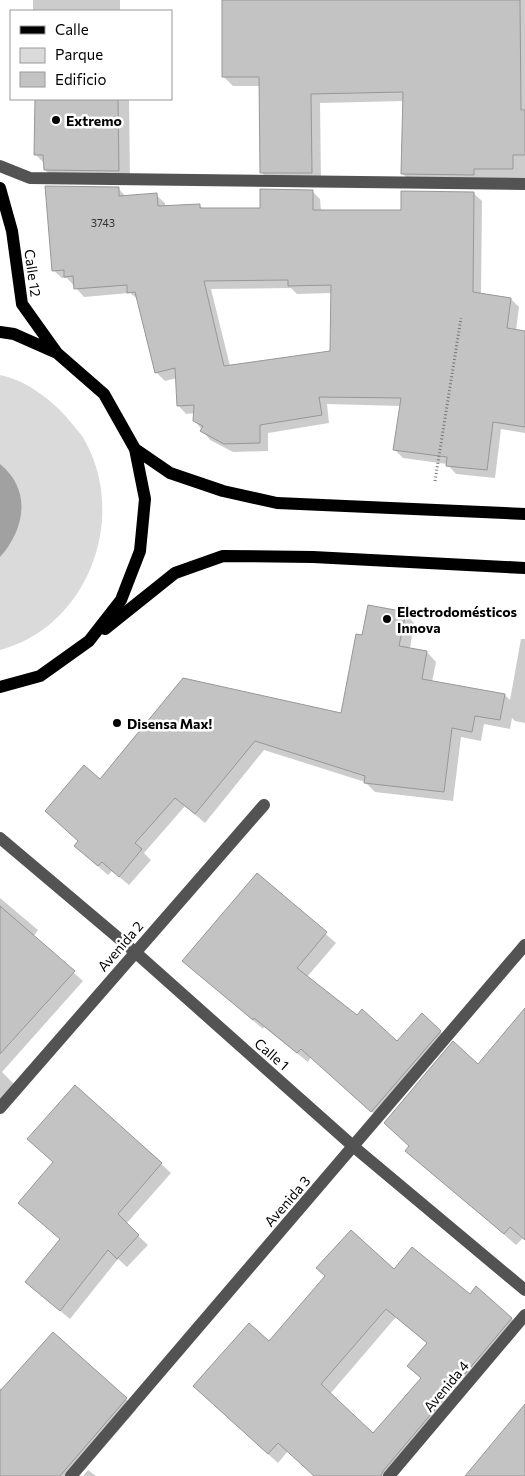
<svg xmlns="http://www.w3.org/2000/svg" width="525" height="1476" viewBox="0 0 525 1476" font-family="Commissioner,sans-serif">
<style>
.green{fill:#dadada}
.water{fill:#a1a1a1}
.shadow{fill:#0003;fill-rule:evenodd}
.building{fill:#c3c3c3;stroke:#979797;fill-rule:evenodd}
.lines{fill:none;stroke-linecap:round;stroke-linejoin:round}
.path{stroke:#757575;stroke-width:3;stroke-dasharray:1 2.5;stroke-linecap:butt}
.minor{stroke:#535353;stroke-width:12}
.major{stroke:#000;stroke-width:12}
.poi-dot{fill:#000;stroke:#fff;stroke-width:2}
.labels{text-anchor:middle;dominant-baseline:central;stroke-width:5;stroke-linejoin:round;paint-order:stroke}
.number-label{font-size:11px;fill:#313131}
.poi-label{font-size:14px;font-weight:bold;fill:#000;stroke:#fff;text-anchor:start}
.street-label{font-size:14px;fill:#000;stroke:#fff}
</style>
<rect width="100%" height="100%" fill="#fff"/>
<!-- green -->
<path class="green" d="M0,375C27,381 51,399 69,420C74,427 81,433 85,441C128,518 88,627 0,650Z"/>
<!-- water -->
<path class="water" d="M0,464C32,490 25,529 0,557Z"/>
<!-- shadow -->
<path class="shadow" d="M33,0H120V11H33Z
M223,0H525V178L412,183L403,174L404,101L320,103L321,182H271L261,172L260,86H233L224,77Z
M36,99H129L130,182L57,181L45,170V164L36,155Z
M118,188L126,197L156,195L165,203V207L200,206L204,209L261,210L312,191L320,199L321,211H402L473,193L482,201L481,295L511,299L519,307L516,331L525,332V433L501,429L495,478L456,474L447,464L403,458L395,450L401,406L327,404L329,423L268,433V451L233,452L210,440L195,421V413L186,414L178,405L177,378L165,381L156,372L139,300L130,293L84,297L67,278H62L53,270ZM291,288L297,294L332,293L331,352L230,366L211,289Z
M405,613L414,623L410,649L427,652L436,662L432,682L505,695L510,700L521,639H525V723L515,721L512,718L510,729L484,724L481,741L461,737L453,801L375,792L365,782L264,750L205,823L185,806L144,853L151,860L129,885L112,871L108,875L85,855L79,841L46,811L101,780L342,714L363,636Z
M257,875L336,943L307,977L357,1017L397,1043L440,1031L450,1041L382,1121L311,1057L308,1062L264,1027L263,1029L194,970Z
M0,898L38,930L33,937L83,981L2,1072L16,1086L0,1106Z
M525,1019V1240L523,1238L516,1245L407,1150L478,1066Z
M75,1086L171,1173L126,1224L148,1245L127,1267L118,1259L70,1319L36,1291L61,1240L54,1162Z
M394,1271L470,1296L511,1318L521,1328L395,1476H315L288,1451L278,1463L203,1395L269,1342ZM396,1317L428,1344L422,1378L373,1435L330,1394Z
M0,1388L3,1390L126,1399L136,1410L79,1476H0Z
M88,1470L96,1476H83Z"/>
<!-- building -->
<path class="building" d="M222,0H520L521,110H525V155H513V169H474V175L401,174L403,92L311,94L312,173H260L259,77H222Z
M35,99H118L119,171L44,170L43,155H34Z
M45,186L119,187V196L157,193L158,206L200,204V208H260V189L313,190V210H401V191L474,192L473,292L511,298L507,328L525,331V427L493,422L487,470L446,466L447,457L393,450L401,398L319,397L322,415L260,425V443L224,444L200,431L203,426L193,421L194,405L177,406L175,368L155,373L135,292L127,293V285L74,289L73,276L64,277V270L52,271ZM288,280V286L331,285L330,351L224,366L204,281Z
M368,605L406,612L399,646L427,651L422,679L505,694L500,720L475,716L472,732L452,728L444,792L364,783L365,776L255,741L195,814L175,798L135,843L142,849L119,877L102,862L98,866L74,846L78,841L45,811L84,765L100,779L183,678L341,713L356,634L362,635Z
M257,873L327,932L297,968L357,1015L362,1009L397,1041L422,1013L441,1031L371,1112L301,1049L297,1053L254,1018L253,1020L182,961Z
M0,906L75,971L0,1054Z
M525,1008V1240L510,1227L504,1234L405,1151L409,1146L384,1123L453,1041L478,1064Z
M75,1085L162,1163L118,1214L139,1235L117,1259L108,1250L60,1311L25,1282L60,1239L18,1203L53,1162L27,1139Z
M351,1230L394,1269L412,1247L470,1294L476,1286L512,1318L383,1471L381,1476H314L278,1443L268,1454L193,1386L249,1323L269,1341L325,1276L316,1268ZM386,1309L427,1343L407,1366L421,1378L373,1433L321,1384Z
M53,1332L127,1398L60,1476H0V1391Z
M525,1404V1476H465Z"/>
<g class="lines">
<!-- path -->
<path class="path" d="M435,481L461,318"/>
<!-- minor -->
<path class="minor" d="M0,166L30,178L525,184
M0,838L135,952L354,1147L525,1290
M0,1108L264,805
M71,1476L525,945
M389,1476L525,1315"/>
<!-- major -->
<path class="major" d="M0,188L12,231L22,304L57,353
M0,332L14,334L57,353L104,394L135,449L145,499L140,551L121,600L89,641L40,676L0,687
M135,449L170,473L223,491L277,503L525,514
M105,629L175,573L223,556L313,557L525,568"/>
</g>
<!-- markers -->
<g class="poi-dot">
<circle cx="56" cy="120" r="5"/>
<circle cx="387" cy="619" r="5"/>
<circle cx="117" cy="723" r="5"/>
</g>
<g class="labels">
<!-- number labels -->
<g class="number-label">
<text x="103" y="222">3743</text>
</g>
<!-- poi labels -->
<g class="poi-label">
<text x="66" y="120">Extremo</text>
<text x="397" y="611">Electrodomésticos<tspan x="397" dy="16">Innova</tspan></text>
<text x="127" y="723">Disensa Max!</text>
</g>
<!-- street labels -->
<g class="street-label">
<text transform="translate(33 273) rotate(82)">Calle 12</text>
<text transform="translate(120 946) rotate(-49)">Avenida 2</text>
<text transform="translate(272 1054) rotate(41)">Calle 1</text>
<text transform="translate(287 1201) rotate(-49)">Avenida 3</text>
<text transform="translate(446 1386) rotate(-50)">Avenida 4</text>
</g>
</g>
<!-- legend -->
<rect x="10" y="10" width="162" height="90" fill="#ffffff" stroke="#999999"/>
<rect x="20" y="26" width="25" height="8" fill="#000000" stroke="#999999"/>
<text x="55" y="35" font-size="15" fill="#000000">Calle</text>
<rect x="20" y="48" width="25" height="15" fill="#dadada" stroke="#999999"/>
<text x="55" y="60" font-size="15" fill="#000000">Parque</text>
<rect x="20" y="72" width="25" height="15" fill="#c3c3c3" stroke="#999999"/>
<text x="55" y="85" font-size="15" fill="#000000">Edificio</text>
</svg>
